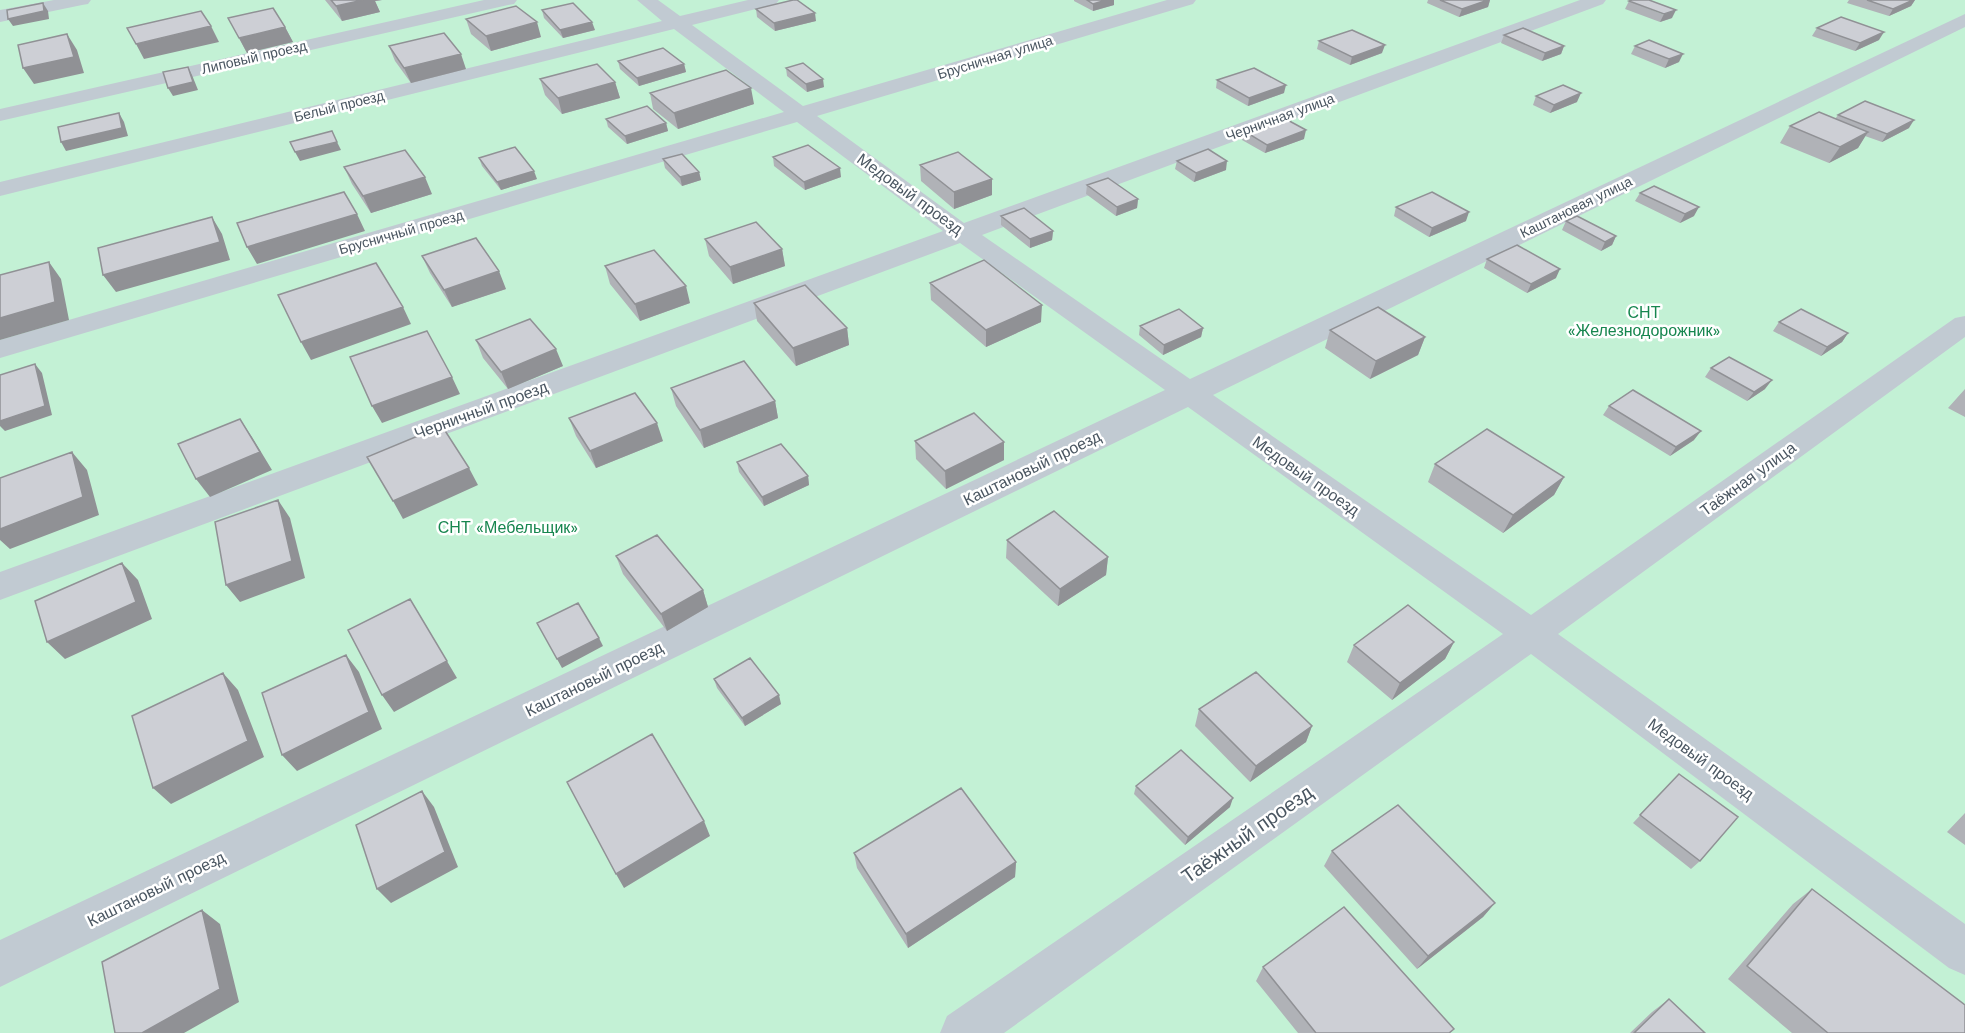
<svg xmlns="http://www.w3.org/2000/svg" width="1965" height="1033" viewBox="0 0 1965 1033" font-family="'Work Sans',sans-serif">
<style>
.green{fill:#c3f1d5}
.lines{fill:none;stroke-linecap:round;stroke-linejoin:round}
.minor{fill:#c1cad2;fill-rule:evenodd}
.wall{fill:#b0b2b7}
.shaded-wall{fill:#909195}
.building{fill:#cdcfd5;stroke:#909195;stroke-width:1.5}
.labels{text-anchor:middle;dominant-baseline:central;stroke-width:5;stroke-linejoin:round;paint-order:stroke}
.far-street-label{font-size:14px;fill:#4a5661;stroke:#fff}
.street-label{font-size:16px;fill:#4a5661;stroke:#fff}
.park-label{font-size:16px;fill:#17864f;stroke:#fff}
.near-street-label{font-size:20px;fill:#4a5661;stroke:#fff}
</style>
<rect width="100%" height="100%" fill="#f5f3f3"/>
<!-- green -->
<path class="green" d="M0,0H1965V1033H0Z"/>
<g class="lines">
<!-- minor -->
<path class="minor" d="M54,0H91L88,4L82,5L0,22V10Z
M484,0H517L514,4L508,5L0,121V109Z
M637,0H658L680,16L748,0H779L776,4L692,25L803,106L1167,0H1196L1193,4L817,116L964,223L1580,0H1606L1603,4L982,235L1190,379L1965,14V27L1213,395L1531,615L1955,318L1965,316V337L1558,634L1965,924V975L1949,968L1531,654L1004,1033H940L947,1016L1503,634L1188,407L0,987V940L1165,390L960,243L0,600V572L943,231L797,122L0,358V340L784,112L674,29L0,196V182L662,21Z"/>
</g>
<!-- wall -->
<path class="wall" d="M325,0H382L375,1L380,12L342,21Z
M1074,0H1114V5L1093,11L1074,1Z
M1428,0H1490L1488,7L1459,17L1427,3Z
M1849,0H1915L1911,6L1889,16L1847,3Z
M1629,1L1672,18L1660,22L1625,9Z
M756,9L816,21L775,31L757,17Z
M542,10L595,30L563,38L544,18Z
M228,18L285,27L293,42L247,53Z
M466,19L541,37L491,51L471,34Z
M1817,28L1879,40L1855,51L1812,36Z
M1504,35L1564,46L1561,54L1542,61L1501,43Z
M1319,41L1382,53L1350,65L1317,49Z
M389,46L466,69L411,83L395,61Z
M1635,46L1679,62L1665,68L1631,54Z
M618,61L684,64L686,72L639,86L620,69Z
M786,68L824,87L807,92L787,76Z
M540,79L615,82L620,98L562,114L545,95Z
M1217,80L1284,93L1248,106L1216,88Z
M650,93L754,104L678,129L653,109Z
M1536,96L1577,102L1550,113L1533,105Z
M1838,115L1909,128L1882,142L1865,136L1858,148L1829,163L1780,143L1790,126L1835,119Z
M606,119L666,123L668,131L627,144L608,127Z
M1244,131L1304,139L1265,153L1242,140Z
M773,157L841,177L805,190L774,166Z
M479,158L537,179L501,190L482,166Z
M663,159L699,172L701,180L682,186L665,168Z
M1177,161L1226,170L1194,182L1175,169Z
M920,165L992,179V195L954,209L921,181Z
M344,167L432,194L371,213L352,184Z
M1087,185L1138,199L1137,208L1116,216L1086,194Z
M1640,193L1694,216L1680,223L1635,201Z
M1396,207L1466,221L1429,237L1394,216Z
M1001,216L1053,231L1052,240L1030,248L1001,225Z
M1566,221L1616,236L1612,245L1601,251L1562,230Z
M705,239L782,249L785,266L733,284L709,256Z
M422,256L506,289L452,307L430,273Z
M1487,259L1556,278L1527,293L1484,268Z
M605,266L690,303L640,321L610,284Z
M930,283L1041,322L986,347L931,300Z
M754,303L847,328L849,345L796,366L757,321Z
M1779,322L1848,333L1842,342L1821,356L1773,331Z
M1140,326L1203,328L1201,337L1163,355L1139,335Z
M1330,330L1425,337L1418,355L1370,379L1325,348Z
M476,340L563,366L508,389L483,358Z
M1711,368L1765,389L1747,401L1705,377Z
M671,388L775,401L778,418L704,448L676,406Z
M1965,389V417L1948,408Z
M1609,406L1694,440L1670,456L1603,415Z
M569,418L663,441L596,468L576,436Z
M915,441L1004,442V460L946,489L916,459Z
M737,462L808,476L809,485L764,506L739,472Z
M1435,464L1564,477L1554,495L1503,533L1428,482Z
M1007,540L1108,557L1106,575L1058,606L1006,558Z
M616,556L703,590L708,607L667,631L623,574Z
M1454,642L1445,659L1392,700L1347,662L1354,645Z
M714,679L781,704L745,726L717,688Z
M1199,709L1312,726L1306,742L1250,782L1195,726Z
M1679,774L1700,861L1691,869L1633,823Z
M1136,786L1230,807L1185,845L1134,794Z
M1965,813V845L1947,832Z
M1332,851L1495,903L1483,917L1417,969L1324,866Z
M854,853L1016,862L1015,877L908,948L857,868Z
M1812,889L1965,1033H1792L1728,979L1793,904Z
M1263,967L1454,1029L1450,1033H1298L1256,981Z
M1669,999L1705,1033H1630L1652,1012Z"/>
<!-- shaded-wall -->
<path class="shaded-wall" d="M363,0H382L375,1L380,12L342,21L336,6Z
M1106,0H1114V5L1093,11V4Z
M1488,0H1490L1488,7L1459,17L1462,9Z
M1913,0H1915L1911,6L1889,16L1893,9Z
M43,3L48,11L49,19L13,26L8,19Z
M1676,10L1672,18L1660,22L1664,14Z
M815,13L816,21L775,31L774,23Z
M537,22L541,37L491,51L486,36Z
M592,22L595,30L563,38L560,30Z
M211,26L219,42L144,59L136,44Z
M285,27L293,42L247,53L239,38Z
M1884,32L1879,40L1855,51L1860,43Z
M67,34L77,50L84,73L34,84L23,68Z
M1385,45L1382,53L1350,65L1352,57Z
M1564,46L1561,54L1542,61L1545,53Z
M461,54L466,69L411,83L404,68Z
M1683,54L1679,62L1665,68L1669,59Z
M684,64L686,72L639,86L637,78Z
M188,67L192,75L198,90L173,96L168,88Z
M823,79L824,87L807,92L806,84Z
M615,82L620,98L562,114L558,98Z
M1286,85L1284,93L1248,106L1249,98Z
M751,88L754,104L678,129L674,113Z
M1581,93L1577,102L1550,113L1554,105Z
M119,113L124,122L128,136L66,151L61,142Z
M1914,120L1909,128L1882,142L1887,134Z
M666,123L668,131L627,144L625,136Z
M1306,130L1304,139L1265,153L1267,145Z
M1868,132L1858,148L1829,163L1840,147Z
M337,142L341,150L300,161L295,152Z
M1227,161L1226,170L1194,182L1196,173Z
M840,168L841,177L805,190L804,182Z
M534,171L537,179L501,190L497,182Z
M699,172L701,180L682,186L680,177Z
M425,177L432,194L371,213L363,196Z
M992,179V195L954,209V192Z
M1138,199L1137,208L1116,216L1117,207Z
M1699,207L1694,216L1680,223L1685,214Z
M1469,212L1466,221L1429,237L1432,228Z
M357,214L365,231L257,264L247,247Z
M212,217L222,234L230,260L116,292L103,275Z
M1053,231L1052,240L1030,248V239Z
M1616,236L1612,245L1601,251L1605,242Z
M782,249L785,266L733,284L730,267Z
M49,262L61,279L69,320L0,340V318Z
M1560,269L1556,278L1527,293L1531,284Z
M499,271L506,289L452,307L444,290Z
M686,286L690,303L640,321L635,304Z
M1042,305L1041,322L986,347V330Z
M403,307L411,324L311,360L301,342Z
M847,328L849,345L796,366L793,348Z
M1203,328L1201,337L1163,355L1164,345Z
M1848,333L1842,342L1821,356L1827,347Z
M1425,337L1418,355L1370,379L1376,361Z
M556,349L563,366L508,389L501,372Z
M35,364L42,373L52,415L5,431L0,426V421Z
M452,377L460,394L382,423L372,406Z
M1772,380L1765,389L1747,401L1754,392Z
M775,401L778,418L704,448L700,430Z
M240,419L252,437L272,470L210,497L196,479Z
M657,423L663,441L596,468L590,451Z
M1701,431L1694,440L1670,456L1676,447Z
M1004,442V460L946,489L945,471Z
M72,452L87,470L99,515L10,549L0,540V529Z
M469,468L478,485L403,519L393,501Z
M808,476L809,485L764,506L762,497Z
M1564,477L1554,495L1503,533L1513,515Z
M278,500L290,518L305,578L240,602L226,585Z
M1108,557L1106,575L1058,606L1060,589Z
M122,563L138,580L152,619L65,659L47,642Z
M703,590L708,607L667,631L661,614Z
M410,599L457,678L394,712L382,695Z
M599,638L603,646L562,668L557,659Z
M1454,642L1445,659L1392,700L1400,683Z
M346,655L359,672L382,729L297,771L282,755Z
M223,673L238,690L264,757L171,804L153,788Z
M779,695L781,704L745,726L742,718Z
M1312,726L1306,742L1250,782L1256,766Z
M422,791L434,807L458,867L391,903L377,889Z
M1233,798L1230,807L1185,845L1188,837Z
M704,821L710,836L624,888L616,874Z
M1016,862L1015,877L908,948L906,934Z
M1495,903L1483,917L1417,969L1428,956Z
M202,910L220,924L239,1002L184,1033H142Z"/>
<!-- building -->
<path class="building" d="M331,0H363L336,6Z
M793,0H797L815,13L774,23L756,9Z
M1087,0H1106L1093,4Z
M1440,0H1488L1462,9Z
M1632,0H1649L1676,10L1664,14L1629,1Z
M1867,0H1913L1893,9Z
M43,3L44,11L8,19L7,10Z
M573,3L592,22L560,30L542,10Z
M516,6L537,22L486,36L466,19Z
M273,8L285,27L239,38L228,18Z
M201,11L211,26L136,44L127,28Z
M1841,17L1884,32L1860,43L1817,28Z
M1523,28L1564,46L1545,53L1504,35Z
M1352,30L1385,45L1352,57L1319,41Z
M444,33L461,54L404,68L389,46Z
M67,34L74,57L23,68L18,45Z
M1649,40L1683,54L1669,59L1635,46Z
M663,48L684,64L637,78L618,61Z
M803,63L823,79L806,84L786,68Z
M597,64L615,82L558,98L540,79Z
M188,67L193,82L168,88L163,72Z
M1254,68L1286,85L1249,98L1217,80Z
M726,70L751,88L674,113L650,93Z
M1563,85L1581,93L1554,105L1536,96Z
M1865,101L1914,120L1887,134L1838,115Z
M647,106L666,123L625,136L606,119Z
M1819,112L1868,132L1840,147L1790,126Z
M119,113L122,128L61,142L58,127Z
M1282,117L1306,130L1267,145L1244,131Z
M332,131L337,142L295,152L290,142Z
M808,145L840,168L804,182L773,157Z
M515,147L534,171L497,182L479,158Z
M1208,149L1227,161L1196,173L1177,161Z
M405,150L425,177L363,196L344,167Z
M958,152L992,179L954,192L920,165Z
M682,154L699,172L680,177L663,159Z
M1108,178L1138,199L1117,207L1087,185Z
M1654,186L1699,207L1685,214L1640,193Z
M344,192L357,214L247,247L237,223Z
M1432,192L1469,212L1432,228L1396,207Z
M1024,208L1053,231L1030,239L1001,216Z
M1577,216L1616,236L1605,242L1566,221Z
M212,217L220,242L103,275L98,248Z
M756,222L782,249L730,267L705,239Z
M476,238L499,271L444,290L422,256Z
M1517,245L1560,269L1531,284L1487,259Z
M654,250L686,286L635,304L605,266Z
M984,260L1042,305L986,330L930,283Z
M49,262L55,302L0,318V275Z
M376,263L403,307L301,342L278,295Z
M805,285L847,328L793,348L754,303Z
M1378,307L1425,337L1376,361L1330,330Z
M1179,309L1203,328L1164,345L1140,326Z
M1801,309L1848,333L1827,347L1779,322Z
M530,319L556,349L501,372L476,340Z
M427,331L452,377L372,406L350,357Z
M1729,357L1772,380L1754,392L1711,368Z
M744,361L775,401L700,430L671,388Z
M35,364L45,406L0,421V375Z
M1633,390L1701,431L1676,447L1609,406Z
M635,393L657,423L590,451L569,418Z
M974,413L1004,442L945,471L915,441Z
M240,419L260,452L196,479L178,444Z
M442,426L469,468L393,501L367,457Z
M1487,429L1564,477L1513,515L1435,464Z
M781,444L808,476L762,497L737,462Z
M72,452L83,497L0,529V478Z
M278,500L292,561L226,585L215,522Z
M1054,511L1108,557L1060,589L1007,540Z
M657,535L703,590L661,614L616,556Z
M122,563L136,602L47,642L35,601Z
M410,599L447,661L382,695L348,630Z
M578,603L599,638L557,659L537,623Z
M1408,605L1454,642L1400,683L1354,645Z
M346,655L369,712L282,755L262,693Z
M750,658L779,695L742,718L714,679Z
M1256,672L1312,726L1256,766L1199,709Z
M223,673L248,741L153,788L132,716Z
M652,734L704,821L616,874L567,782Z
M1181,750L1233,798L1188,837L1136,786Z
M1679,774L1738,817L1700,861L1640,815Z
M961,788L1016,862L906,934L854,853Z
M422,791L445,852L377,889L356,825Z
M1398,805L1495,903L1428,956L1332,851Z
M1812,889L1965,1005V1033H1828L1747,966Z
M1344,907L1454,1029L1449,1033H1316L1263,967Z
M202,910L220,989L142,1033H115L102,962Z
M1669,999L1705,1033H1634Z"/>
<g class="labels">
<!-- far-street labels -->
<g class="far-street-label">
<text transform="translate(254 57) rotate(-13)">Липовый проезд</text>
<text transform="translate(995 57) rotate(-17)">Брусничная улица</text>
<text transform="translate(339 106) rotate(-14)">Белый проезд</text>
<text transform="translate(1280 117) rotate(-20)">Черничная улица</text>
<text transform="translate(1576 207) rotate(-26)">Каштановая улица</text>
<text transform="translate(401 232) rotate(-16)">Брусничный проезд</text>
</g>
<!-- street labels -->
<g class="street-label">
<text transform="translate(910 194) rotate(36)">Медовый проезд</text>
<text transform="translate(481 410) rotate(-20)">Черничный проезд</text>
<text transform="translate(1032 468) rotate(-26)">Каштановый проезд</text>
<text transform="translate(1306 476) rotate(35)">Медовый проезд</text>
<text transform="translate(1748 479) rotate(-36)">Таёжная улица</text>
<text transform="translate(594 679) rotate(-26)">Каштановый проезд</text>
<text transform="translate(1701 759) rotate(36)">Медовый проезд</text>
<text transform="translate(156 889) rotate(-26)">Каштановый проезд</text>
</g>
<!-- park labels -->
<g class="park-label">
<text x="1644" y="312">СНТ<tspan x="1644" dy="18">«Железнодорожник»</tspan></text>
<text x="508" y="527">СНТ «Мебельщик»</text>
</g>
<!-- near-street labels -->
<g class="near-street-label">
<text transform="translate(1247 834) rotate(-35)">Таёжный проезд</text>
</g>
</g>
</svg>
